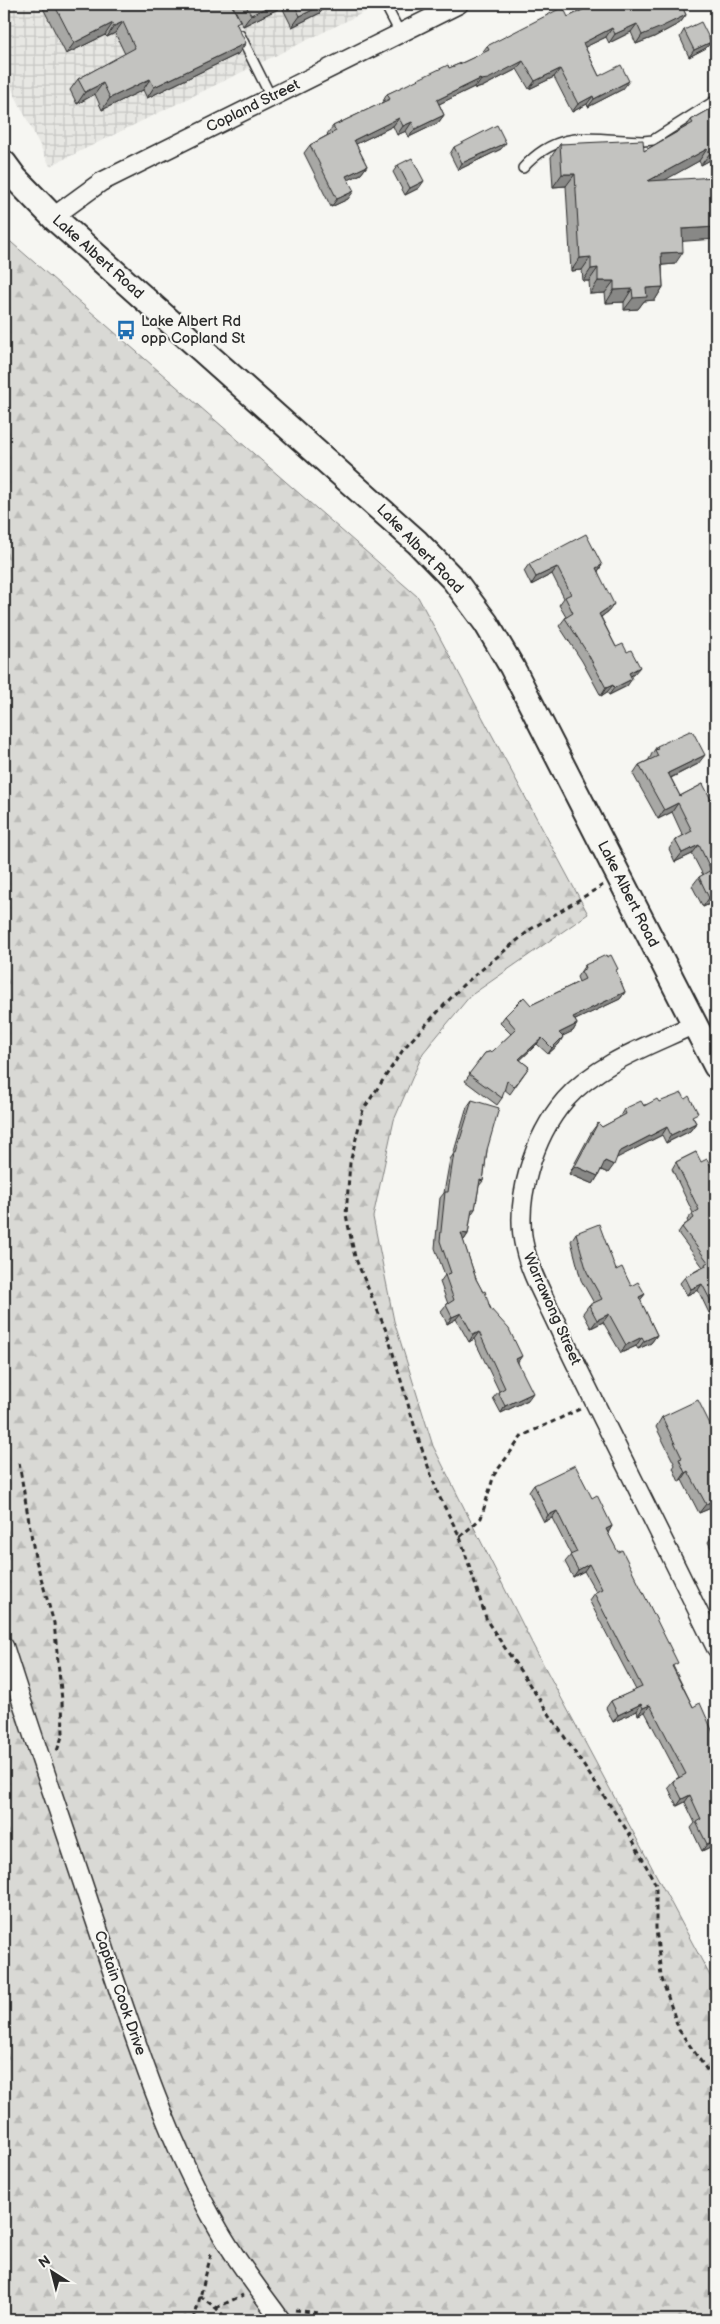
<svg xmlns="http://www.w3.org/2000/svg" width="720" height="2324" viewBox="0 0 720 2324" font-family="'Balsamiq Sans',sans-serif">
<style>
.industrial{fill:url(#industrial-grid)}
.forest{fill:url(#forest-firs);stroke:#828280}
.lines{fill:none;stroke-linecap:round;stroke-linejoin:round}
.service-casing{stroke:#2b2b2b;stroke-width:12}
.minor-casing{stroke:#2b2b2b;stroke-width:21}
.secondary-casing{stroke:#2b2b2b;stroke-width:28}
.path{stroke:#2b2b2b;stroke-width:3;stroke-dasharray:5 4;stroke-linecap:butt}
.service{stroke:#f6f6f2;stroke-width:9}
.minor{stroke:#f6f6f2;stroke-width:18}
.secondary{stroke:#f6f6f2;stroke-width:24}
.wall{fill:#a8a8a5;stroke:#2b2b2b}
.shaded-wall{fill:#888886;stroke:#2b2b2b}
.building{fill:#c3c3c0;stroke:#2b2b2b}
.labels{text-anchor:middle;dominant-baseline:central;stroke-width:4;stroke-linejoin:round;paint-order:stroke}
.street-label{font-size:15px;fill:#2b2b2b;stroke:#f6f6f2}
.poi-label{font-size:15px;fill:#2b2b2b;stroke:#f6f6f2;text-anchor:start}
</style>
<defs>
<pattern id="industrial-grid" width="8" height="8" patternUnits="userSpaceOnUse" patternTransform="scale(1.25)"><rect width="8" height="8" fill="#e7e7e3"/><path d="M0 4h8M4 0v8" fill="none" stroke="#c6c6c3"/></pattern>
<pattern id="forest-firs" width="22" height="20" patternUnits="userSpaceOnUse" patternTransform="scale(1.25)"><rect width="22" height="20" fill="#d9d9d5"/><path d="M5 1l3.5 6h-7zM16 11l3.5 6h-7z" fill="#babab7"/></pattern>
</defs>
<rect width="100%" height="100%" fill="#f6f6f2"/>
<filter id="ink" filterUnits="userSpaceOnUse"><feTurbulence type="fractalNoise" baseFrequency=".02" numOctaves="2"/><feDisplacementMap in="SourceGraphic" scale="10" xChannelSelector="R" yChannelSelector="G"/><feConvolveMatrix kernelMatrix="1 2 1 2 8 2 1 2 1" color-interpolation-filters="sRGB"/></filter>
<g filter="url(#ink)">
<!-- industrial -->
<path class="industrial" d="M4,4H381L50,166L4,73Z"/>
<!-- forest -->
<path class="forest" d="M4,236L418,597L588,914L470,996L423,1053L394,1120L373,1217L394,1321L433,1446L534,1647L716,1987V2320H4Z"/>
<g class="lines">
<defs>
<path id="service" d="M385,4L400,33
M240,35L271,97
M523,168C560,127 593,140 643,141L653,140L716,100"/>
<path id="minor" d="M53,217L101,182L459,4
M695,1024C651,1045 599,1062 565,1100C534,1136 513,1201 525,1249C530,1271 541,1291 551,1312C565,1342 580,1373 595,1403C636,1485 676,1566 716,1648
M4,1646C31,1733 62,1820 91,1908C128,2017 161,2130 219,2230C237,2262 260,2291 281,2320"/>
<path id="secondary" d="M4,163L15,178L53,217L417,542L454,580L486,623L512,667L716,1066"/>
</defs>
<!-- service casing -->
<use href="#service" class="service-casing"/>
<!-- minor casing -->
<use href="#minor" class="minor-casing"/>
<!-- secondary casing -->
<use href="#secondary" class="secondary-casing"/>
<!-- path -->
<path class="path" d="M603,885L531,929L463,985L405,1047L363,1110L350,1163L346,1215L355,1257L387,1333L418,1438L438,1494L460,1537L487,1621L630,1835L656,1885V1928L661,1976L679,2030L716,2083
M19,1463L35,1557L54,1623L62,1700L63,1734L57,1751
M460,1537L481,1518L494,1475L522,1436L580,1409
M200,2296L216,2308L228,2320
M216,2308L243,2295
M295,2310L319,2313L329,2320
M194,2320L212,2251"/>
<!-- service -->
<use href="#service" class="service"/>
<!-- minor -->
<use href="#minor" class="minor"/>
<!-- secondary -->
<use href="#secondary" class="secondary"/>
</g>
<!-- wall -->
<path class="wall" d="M41,4H231L237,25L238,54L147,98L143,90L102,110L95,94L77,104L70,90L78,79L125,54L115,33L107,37L105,35L66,54Z
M232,4H327L320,13L292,27L282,7L243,26Z
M588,4H686L682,6L686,15L680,23L654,37L636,44L631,32L609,43L606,37L585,47L599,76L623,89L588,107L587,104L572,112L554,77L529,89L517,69L482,87L475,89L474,87L439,104L444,115L438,123L409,137L406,131L397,135L393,126L356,144L367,166L361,174L348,180V199L331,207L304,153L310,145L328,135L327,134L333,126L382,103L387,94L464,62L481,54L487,46L568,17L588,7Z
M713,4H716V9Z
M684,30L711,42L706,48L689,57L680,37Z
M716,106V157L701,165L699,161L664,180L683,241L675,264L662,265L663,287L655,300L644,301L638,309L624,310V302L606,303L605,293L590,294L589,281H583L582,270L571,271L566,186L553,187L551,157L560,144L644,151L686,127L691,120Z
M454,147L501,149L458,170L450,154Z
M398,165L419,188L405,195L393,172Z
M529,564L602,565L598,571L609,611L601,617L616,647L634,674L631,676L627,686L609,695L607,692L601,696L582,661L559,626L566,617L559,605L564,598L552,574L531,585L524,571Z
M657,746L698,764L671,778L680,796L703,784L716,901L703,907L692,886L699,877L703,875L692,854L675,862L669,849L675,840L683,836L672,812L658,819L633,774L639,765L649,760V759L651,756V755Z
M585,965L616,971L625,992L620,999L575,1020L577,1024L573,1031L562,1036L559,1044L548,1054L537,1044L520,1060L529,1067L510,1094L504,1089L502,1098L497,1105L465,1081L485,1053L493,1051L511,1034L500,1023L505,1016L531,1005L579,982L577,977Z
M472,1100L487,1150L483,1181L479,1186L475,1209L471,1215L468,1234L464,1240H463L476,1279L518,1362L528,1400L501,1413L493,1398L499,1391L474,1339L469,1342L456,1319L447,1324L441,1311L446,1305L448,1304L440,1282L445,1275L435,1248L440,1198L444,1193L450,1159L453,1155L467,1107Z
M659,1102L694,1119L696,1123L690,1131L666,1143L662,1135L616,1158L608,1173L601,1170L598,1176L593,1184L569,1174L592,1131L598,1123L602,1127L619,1118L624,1109Z
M696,1152L716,1310L709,1313L698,1290L687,1295L680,1283L685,1277L701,1268L703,1267L678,1233L682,1227L688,1222L687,1220L693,1213L672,1169L676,1162Z
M576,1233L616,1270L631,1286L645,1294L640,1300L657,1335L651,1343L638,1349L636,1346L621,1353L603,1322L591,1328L583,1313L589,1305L594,1303L581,1280L571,1241Z
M662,1417L716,1506L699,1513L682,1480L679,1482L673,1468L675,1465L656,1427Z
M534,1485L592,1498L612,1526L608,1533L674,1668L693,1707L716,1739V1844L702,1851L691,1828L695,1823L685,1802L677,1806L668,1787L673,1781L679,1777L645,1712L638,1715L637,1711L613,1722L606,1708L611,1701L636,1690L589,1600L594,1593L596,1592L584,1571L573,1577L565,1562L571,1555L552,1518L544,1522L529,1492Z
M716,1531V1558L708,1542Z"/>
<!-- shaded-wall -->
<path class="shaded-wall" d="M274,4H284L282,7L243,26L251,15Z
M325,4H327L320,13L292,27L300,16Z
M686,15L680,23L654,37L636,44L642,35Z
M123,22L115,33L107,37L114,26Z
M113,23L105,35L66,54L74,43Z
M637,24L631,32L609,43L615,34Z
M612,28L606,37L577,51L583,43Z
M711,42L706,48L689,57L694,50Z
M246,43L238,54L147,98L154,87Z
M523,61L517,69L482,87L475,89L481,80Z
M560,69L554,77L529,89L535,81Z
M150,79L143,90L102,110L110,98Z
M480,79L474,87L431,108L437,100Z
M629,81L623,89L588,107L594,99Z
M103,83L95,94L77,104L85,92Z
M593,96L587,104L572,112L578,104Z
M444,115L438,123L409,137L415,129Z
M399,118L393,126L348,148L354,140Z
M412,122L406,131L397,135L403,126Z
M506,143L501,149L458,170L462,163Z
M707,149L699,161L640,194L648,181Z
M716,149V157L701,165L710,153Z
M367,166L361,174L340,184L346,176Z
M562,174H575L566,186L553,187Z
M424,181L419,188L405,195L410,188Z
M354,191L348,199L331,207L337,199Z
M716,227V239L673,242L682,229Z
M683,252L675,264L653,266L661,253Z
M591,257L582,270L571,271L580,258Z
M598,268L589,281H583L591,269Z
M598,281H614L605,293L590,294Z
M663,287L655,300L644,301L638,309L624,310L633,298L646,288Z
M632,289L624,302L606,303L614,290Z
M602,565L597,573L596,568Z
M557,567L552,574L531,585L536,577Z
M614,604L609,611L594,622L599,614Z
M640,667L634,674L624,680L629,673Z
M632,679L627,686L609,695L614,688Z
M613,685L607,692L601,696L606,688Z
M705,755L698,764L662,782L668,773Z
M678,803L672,812L658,819L664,810Z
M699,845L692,854L675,862L682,853Z
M716,895V901L703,907L709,898Z
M625,992L620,999L569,1023L573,1017Z
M577,1024L573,1031L555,1040L559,1033Z
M563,1037L559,1044L548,1054L552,1048Z
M542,1038L537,1044L514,1066L519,1059Z
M696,1123L690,1131L666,1143L671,1135Z
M667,1127L662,1135L613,1160L619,1152Z
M605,1161L614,1165L608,1173L599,1169Z
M575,1166L598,1176L593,1184L569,1174Z
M461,1233L468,1234L464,1240L456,1239Z
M702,1284L698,1290L687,1295L691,1289Z
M645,1294L639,1302V1297Z
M716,1306V1310L709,1313L714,1307Z
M461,1313L456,1319L447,1324L452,1317Z
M609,1314L603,1322L591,1328L597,1320Z
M479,1332L474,1339L469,1342L473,1335Z
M657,1335L651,1343L638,1349L644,1341Z
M642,1337L636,1346L621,1353L626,1345Z
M522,1356L517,1363L516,1359Z
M533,1393L528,1400L501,1413L505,1406Z
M688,1471L682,1480L679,1482L685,1473Z
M716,1499V1506L699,1513L706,1504Z
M557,1511L552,1518L544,1522L548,1515Z
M612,1526L608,1533L606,1529Z
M589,1564L584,1571L573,1577L578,1570Z
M641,1704L637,1711L613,1722L618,1715Z
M650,1705L645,1712L638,1715L643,1708Z
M690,1795L685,1802L677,1806L682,1799Z
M716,1840V1844L702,1851L707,1844Z"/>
<!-- building -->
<path class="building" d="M54,4H231L240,21L236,23L246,43L154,87L150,79L110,98L103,83L85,92L78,79L135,48L123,22L114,26L113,23L74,43Z
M245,4H274L251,15Z
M294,4H325L300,16Z
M595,4H681L686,15L659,28L642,35L637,24L615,34L612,28L583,43L599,76L621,65L629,81L594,99L593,96L578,104L560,69L535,81L523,61L488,79L481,80L480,79L437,100L444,115L415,129L412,122L403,126L399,118L354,140L367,166L346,176L354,191L337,199L310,145L336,131L333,126L390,99L387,94L448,65L449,68L464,62L489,50L487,46L563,7L568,17Z
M701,22L711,42L694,50L684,30Z
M716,106V149L710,153L707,149L648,181L716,177V227L682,229L683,252L661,253L663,287L646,288L647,297L633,298L632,289L614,290V281H598V268L591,269V257L580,258L575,174H562L560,144L643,140L644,151L693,123L691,120Z
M497,125L506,143L462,163L454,147Z
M412,158L424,181L410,188L398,165Z
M586,534L602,565L596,568L614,604L599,614L616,647L623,644L627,652L631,650L640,667L629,673L632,679L614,688L613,685L606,688L588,654L565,618L573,613L565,597L571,594L557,567L536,577L529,564Z
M690,731L693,732L705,755L668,773L680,796L703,784L716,809V895L709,898L699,877L711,870L699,845L682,853L675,840L692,831L678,803L664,810L639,765L658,756L655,750L658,749L657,746Z
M606,955L607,957L611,955L618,969L616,970L625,992L573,1017L577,1024L559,1033L563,1037L552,1048L542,1038L519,1059L529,1067L514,1087L507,1081L502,1098L469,1074L485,1053L493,1051L516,1029L505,1016L524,997L531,1005L585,979L581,971L586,968L585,965Z
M682,1093L685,1099L689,1096L698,1113L692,1116L696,1123L671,1135L667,1127L619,1152L614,1165L605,1161L598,1176L575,1166L598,1123L602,1127L626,1114L624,1109L641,1101L644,1106L657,1099L659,1102Z
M472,1100L499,1108L487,1150L483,1181L480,1180L475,1209H472L468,1234L461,1233L476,1279L483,1292L485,1291L490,1308L509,1329L522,1356L516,1359L533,1393L505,1406L498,1392L505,1388L479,1332L473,1335L461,1313L452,1317L446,1305L454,1300L445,1275L451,1273L440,1241L445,1192H448L454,1153H456Z
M696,1152L701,1162L707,1159L716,1175V1200H715L716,1201V1306L714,1307L702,1284L691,1289L685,1277L706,1266L705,1264L708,1262L682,1227L694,1218L692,1214L699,1210L676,1162Z
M599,1224L616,1270L622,1267L631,1286L638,1282L645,1294L639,1297L657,1335L644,1341L642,1337L626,1345L609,1314L597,1320L589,1305L602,1299L587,1272L576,1233Z
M698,1400L716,1436V1499L706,1504L688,1471L685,1473L679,1459L682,1458L662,1417Z
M575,1465L592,1498L597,1495L612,1526L606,1529L618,1552L622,1550L678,1663L672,1666L693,1707L700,1703L716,1739V1840L707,1844L696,1822L701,1819L690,1795L682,1799L673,1781L686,1774L650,1705L643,1708L641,1704L618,1715L611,1701L642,1687L594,1593L602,1589L589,1564L578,1570L570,1555L577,1552L557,1511L548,1515L534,1485Z
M716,1533V1540L714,1535Z"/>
</g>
<!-- icons -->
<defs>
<symbol id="bus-bare" viewBox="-9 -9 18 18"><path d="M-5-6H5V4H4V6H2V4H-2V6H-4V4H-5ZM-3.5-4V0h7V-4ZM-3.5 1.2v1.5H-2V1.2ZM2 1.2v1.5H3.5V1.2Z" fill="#1f6fb2" stroke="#f6f6f2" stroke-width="2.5" paint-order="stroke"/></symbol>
</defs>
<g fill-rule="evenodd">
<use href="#bus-bare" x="112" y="316" width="28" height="28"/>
</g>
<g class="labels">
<!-- street labels -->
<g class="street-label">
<text transform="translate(253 106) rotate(-26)">Copland Street</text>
<text transform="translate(98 257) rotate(42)">Lake Albert Road</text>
<text transform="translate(420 549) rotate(46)">Lake Albert Road</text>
<text transform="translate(628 894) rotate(63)">Lake Albert Road</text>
<text transform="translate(552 1309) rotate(66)">Warrawong Street</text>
<text transform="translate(120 1993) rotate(71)">Captain Cook Drive</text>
</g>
<!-- poi labels -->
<g class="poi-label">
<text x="141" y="321">Lake Albert Rd<tspan x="141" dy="17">opp Copland St</tspan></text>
</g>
</g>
<!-- margin -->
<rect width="720" height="2324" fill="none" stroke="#f6f6f2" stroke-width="20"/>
<rect x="10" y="10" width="700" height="2304" fill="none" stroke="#2b2b2b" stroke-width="2" filter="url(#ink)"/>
<!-- north arrow -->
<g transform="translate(52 2272) rotate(324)" stroke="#f6f6f2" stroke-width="4" paint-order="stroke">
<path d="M0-4L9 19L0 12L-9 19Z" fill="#2b2b2b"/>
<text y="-8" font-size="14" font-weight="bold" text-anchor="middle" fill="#2b2b2b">N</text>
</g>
</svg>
